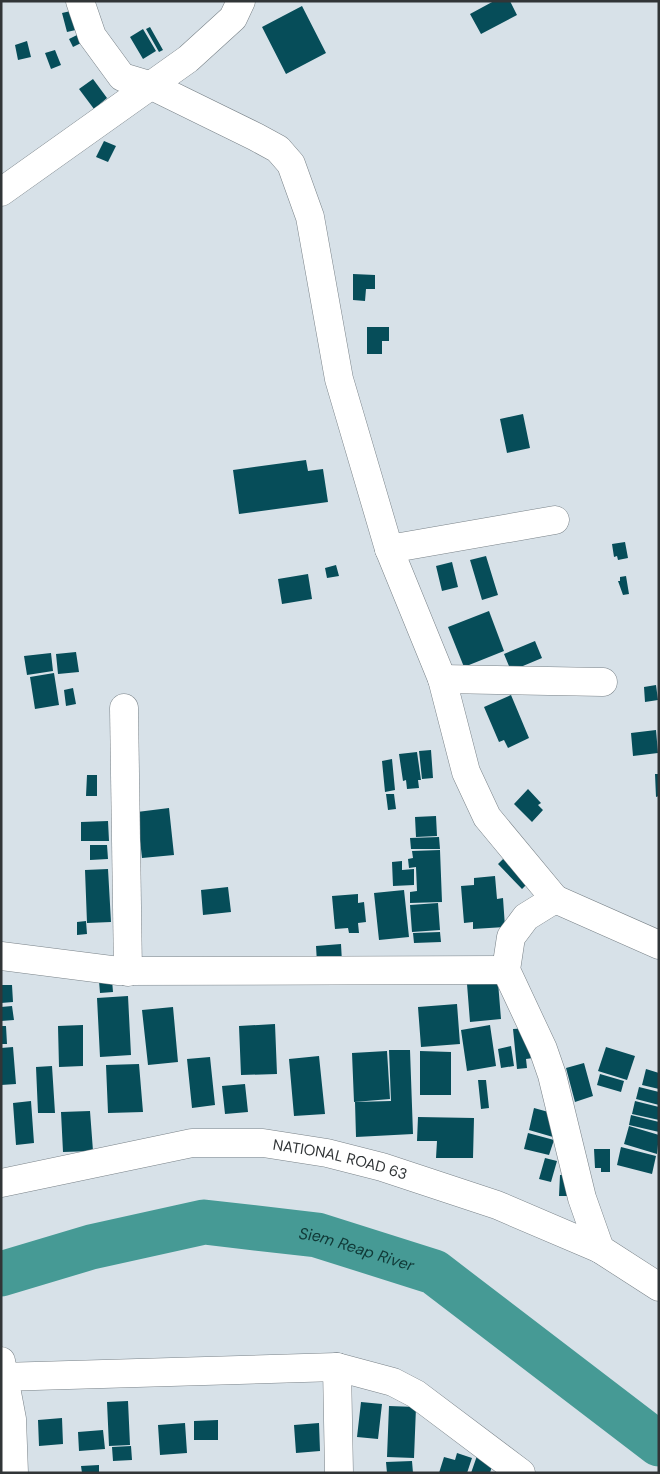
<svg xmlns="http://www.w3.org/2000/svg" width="660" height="1474" viewBox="0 0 660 1474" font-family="'DM Sans',sans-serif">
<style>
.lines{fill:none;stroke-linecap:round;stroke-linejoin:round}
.river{stroke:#469a95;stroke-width:45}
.building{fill:#064d59}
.minor-casing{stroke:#798288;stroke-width:29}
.minor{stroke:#fff;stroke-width:28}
.labels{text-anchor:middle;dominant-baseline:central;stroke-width:5;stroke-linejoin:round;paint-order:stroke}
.street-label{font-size:15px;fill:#313537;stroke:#fff}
.water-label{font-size:16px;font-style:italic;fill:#103937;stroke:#fff}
</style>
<rect width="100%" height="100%" fill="#d7e1e8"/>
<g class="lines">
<!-- river -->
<path class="river" id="s1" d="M1,1274L91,1247L204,1222L317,1235L434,1272L659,1444"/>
</g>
<!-- building -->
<path class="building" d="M494,1H510L517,15L481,34L470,14Z
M302,6L326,53L286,74L262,27Z
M75,10L80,29L67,32L62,13Z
M150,27L163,50L159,52L146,29Z
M143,29L156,51L143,59L130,37Z
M79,34L83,42L73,47L69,39Z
M27,41L31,57L18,60L15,45Z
M55,50L61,65L51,69L45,53Z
M93,79L107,98L94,109L79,89Z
M104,141L116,146L108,162L96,157Z
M353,274L375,275V289H366L365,301L353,300Z
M367,327H389V341H382V354H367Z
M523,414L530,448L507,453L500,419Z
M306,460L308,471L323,469L328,502L239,514L233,470Z
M625,542L628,558L618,560L617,556L614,557L612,544Z
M486,556L498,595L482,600L470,560Z
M452,562L458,587L442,591L436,566Z
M336,565L339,576L327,578L325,568Z
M308,574L312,599L282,604L278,579Z
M626,576L629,594L623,595L618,581H620V577Z
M489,611L504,651L464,667L448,627Z
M535,641L542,658L511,671L504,654Z
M76,652L79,672L58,674L56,654Z
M51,653L53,671L27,675L24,656Z
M54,673L59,705L35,709L30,677Z
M656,685L658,700L645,702L644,687Z
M73,688L76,704L66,706L64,690Z
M511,695L529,738L508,748L504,740L499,742L484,707Z
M656,730L658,753L633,756L631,733Z
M431,750L433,778L422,779L419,751Z
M417,752L421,780H418L419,788L407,789L406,780L403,781L399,754Z
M392,759L395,790L385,792L382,761Z
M655,774H659V796L656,797Z
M87,775H97V796H86Z
M528,789L541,803L538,805L543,810L532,822L514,804Z
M386,794H394L396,809L388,810Z
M169,808L174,855L142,858L137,812Z
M436,816L437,836L416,837L415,817Z
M108,821L109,841H81V822Z
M439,837L440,849H411L410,838Z
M90,845H107L108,859L90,860Z
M440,850L442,902L410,903V892L417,891L416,867L409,868L408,859L413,858L412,851Z
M511,851L531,880L522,889L498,864Z
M402,861V870L414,869V885L393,886L392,862Z
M108,869L111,922L87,923L85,870Z
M495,876L497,899L503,898L505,927L473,929V922L464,923L461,886L474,885V878Z
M228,887L231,912L203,915L201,890Z
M404,890L409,937L379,940L374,893Z
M358,894V903L364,902L366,922L358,923L359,933H349L348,928L335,929L332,896Z
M438,903L440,930L412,932L410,905Z
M86,921L87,934L77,935V922Z
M440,932L441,942L414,943L413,933Z
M341,944L342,962L317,963L316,946Z
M112,980L113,992L100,993L99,981Z
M498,982L501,1019L470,1022L467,984Z
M1,985H12L13,1002L1,1003Z
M128,996L131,1055L100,1057L97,998Z
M457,1004L460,1044L421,1047L418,1007Z
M12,1006L14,1020L1,1021V1007Z
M173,1007L178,1062L148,1065L142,1010Z
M275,1024L277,1074L241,1075L239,1026Z
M83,1025V1066L59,1067L58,1026Z
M490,1025L496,1066L467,1071L461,1030Z
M1,1026H6L7,1044H1Z
M530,1028L533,1058L526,1059L527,1068L517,1069L513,1029Z
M511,1046L514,1066L501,1068L498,1049Z
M13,1047L16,1084L1,1085V1048Z
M606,1047L635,1056L627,1080L598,1071Z
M389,1050H410L413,1134L356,1137L355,1102L391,1101Z
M387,1051L390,1099L354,1102L352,1053Z
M420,1051L451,1052V1095H420Z
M319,1056L325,1114L294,1116L289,1059Z
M210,1057L215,1105L192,1108L187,1059Z
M584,1063L593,1096L575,1102L566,1068Z
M139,1064L143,1112L108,1113L106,1065Z
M52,1066L55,1113H38L36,1067Z
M646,1069L659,1073V1089L642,1085Z
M600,1074L624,1081L621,1092L597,1085Z
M478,1080H486L489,1108L481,1109Z
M245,1084L248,1112L225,1114L222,1086Z
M639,1087L659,1092V1105L636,1099Z
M31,1101L34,1143L16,1145L13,1103Z
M635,1101L659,1107V1120L632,1114Z
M534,1108L552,1113L553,1137L529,1130Z
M90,1111L93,1151L63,1152L61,1112Z
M631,1115L659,1122V1132L629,1125Z
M418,1117L474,1118L473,1158H436L437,1141H417Z
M629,1126L659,1135L657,1154L624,1144Z
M528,1133L554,1140L549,1155L524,1149Z
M621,1147L656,1156L652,1174L617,1165Z
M594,1149H610V1172H601V1168H595Z
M545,1158L557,1161L551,1182L539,1179Z
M560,1175H573L572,1196H559Z
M128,1401L130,1445L109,1446L107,1402Z
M361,1402L382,1404L378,1439L357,1437Z
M389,1406L416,1407L414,1458L387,1457Z
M62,1418L63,1444L39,1446L38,1420Z
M218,1420V1440H194V1421Z
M185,1423L187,1453L160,1455L158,1425Z
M319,1423L320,1451L296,1453L294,1425Z
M103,1430L105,1449L79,1451L78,1432Z
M131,1446L132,1460L113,1461L112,1447Z
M457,1453L472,1458L467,1473H439L444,1457L455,1460Z
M478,1453L494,1459L490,1473H471Z
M412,1461L413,1473H387L386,1462Z
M99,1465V1473H82L81,1466Z"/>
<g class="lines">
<defs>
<g id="minor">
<path d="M80,1L92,36L122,77L152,86L256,137L278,149L291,164L310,217L339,379L389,549L442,679L466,772L487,817L555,899"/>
<path d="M1,192L188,59L233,18L241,1"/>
<path d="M389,549L555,520"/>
<path d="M442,679L603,682"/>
<path d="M124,708L128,972"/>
<path d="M1,956L119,971L506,970"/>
<path id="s2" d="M1,1183L192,1143H263L327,1153L382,1167L497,1205L600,1249L659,1287"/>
<path d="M600,1249L582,1198L552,1075L543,1049L506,970L511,937L526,917L555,899L659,945"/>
<path d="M1,1361L12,1419L14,1473"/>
<path d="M337,1367L339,1473"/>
<path d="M1,1377L337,1367L393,1382L416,1394L521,1473"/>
</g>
</defs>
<!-- minor casing -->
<use href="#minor" class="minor-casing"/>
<!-- minor -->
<use href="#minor" class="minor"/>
</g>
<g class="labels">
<!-- street labels -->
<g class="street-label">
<text stroke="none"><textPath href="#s2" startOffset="345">NATIONAL ROAD 63</textPath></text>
</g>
<!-- water labels -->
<g class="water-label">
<text stroke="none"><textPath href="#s1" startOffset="365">Siem Reap River</textPath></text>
</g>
</g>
<!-- border -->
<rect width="660" height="1474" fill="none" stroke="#313537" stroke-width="5"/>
</svg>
